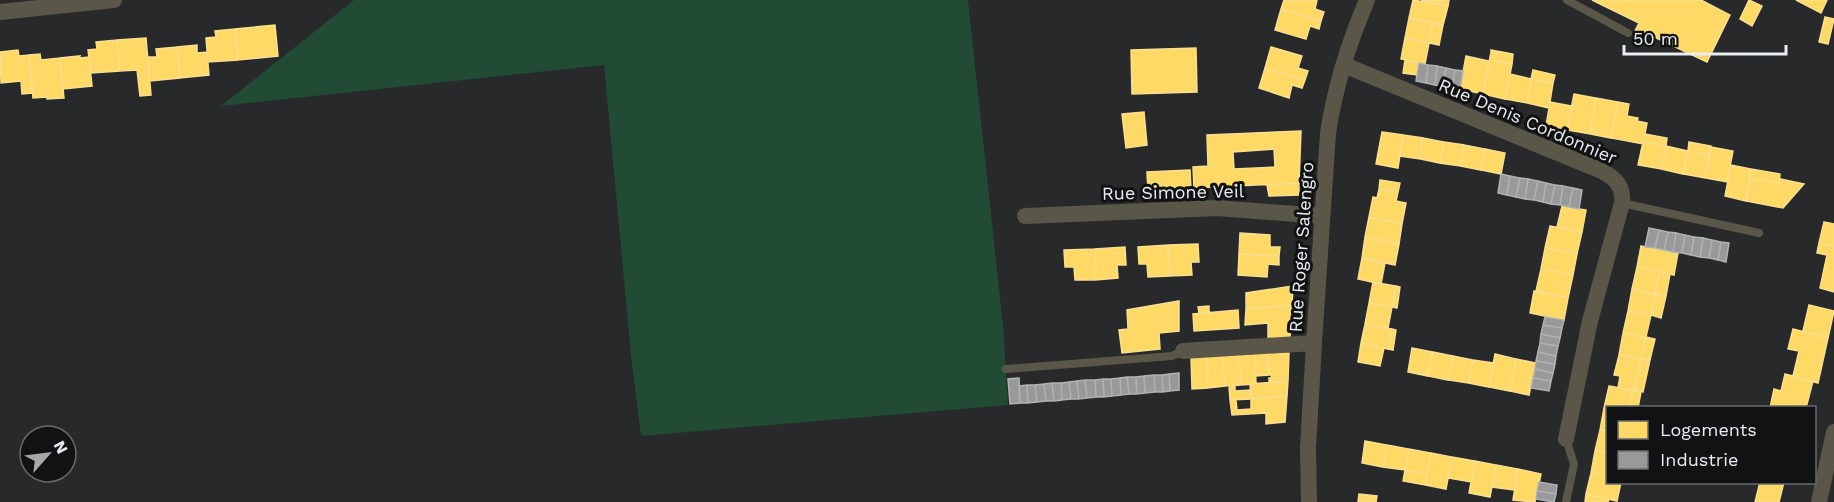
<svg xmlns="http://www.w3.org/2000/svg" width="1834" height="502" viewBox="0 0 1834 502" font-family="'Work Sans',sans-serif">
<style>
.green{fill:#224b35}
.homes{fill:#ffd966;stroke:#f9df8f;stroke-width:1.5;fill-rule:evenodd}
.industry{fill:#999;stroke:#b1b2b3;stroke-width:1.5}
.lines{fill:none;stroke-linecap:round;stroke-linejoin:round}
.lane{stroke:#5a5749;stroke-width:8}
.street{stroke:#5a5749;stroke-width:16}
.labels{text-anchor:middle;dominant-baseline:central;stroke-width:6;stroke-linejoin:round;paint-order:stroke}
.street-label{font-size:18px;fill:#eaedef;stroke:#101213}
</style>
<rect width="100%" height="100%" fill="#27292b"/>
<!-- green -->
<path class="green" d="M354,0H968L1003,326L1008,405L641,436L631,355L604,65L221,106Z"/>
<!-- homes -->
<path class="homes" d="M1284,0H1317L1315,9L1324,12L1321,21L1281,9Z
M1413,0L1448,6L1443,25L1409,18Z
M1421,0H1449L1448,6Z
M1592,0H1701L1730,15L1707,62L1648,34L1647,37L1635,31L1639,23Z
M1749,0L1762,6L1752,26L1740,19Z
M1796,0H1827L1821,13Z
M1281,9L1321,21L1319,29L1310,26L1306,39L1275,30Z
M1825,17L1834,19L1828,44L1819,42Z
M1409,18L1433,23L1429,43L1405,38Z
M1433,23L1443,25L1439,45L1429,43Z
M275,25L278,56L238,60L235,29Z
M235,29L238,60L208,62L206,38L216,37L215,31Z
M146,38L151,95L140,96L137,70L120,71L117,40Z
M1405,38L1429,43L1425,64L1401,59Z
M117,40L120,71L91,73L88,50L97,49L96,42Z
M197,45V53L207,52L209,75L180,78L177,47Z
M177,47L180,78L150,81L148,57H157L156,49Z
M1271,47L1302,56L1298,68L1308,71L1305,80L1265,68Z
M1196,48L1197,92L1132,94L1131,50Z
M18,50L19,56L29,55L32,93L22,94L21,81L1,83L0,52Z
M1491,50L1513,54L1512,64L1495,61L1497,53L1491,52Z
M1491,52L1497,53L1495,61L1512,64L1505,99L1483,94Z
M40,54L41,60L60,58L64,98L47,99V97L33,98L29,55Z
M80,56L79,58L89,57L92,86L63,89L60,58Z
M1466,56L1489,61L1483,94L1460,89Z
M1405,60L1419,63L1417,75L1403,73Z
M1265,68L1305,80L1302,88L1292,85L1289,98L1259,88Z
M1533,70L1555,75L1553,83L1531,79Z
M1510,74L1531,79L1527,103L1505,99Z
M1531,79L1553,83L1549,108L1527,103Z
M1574,94L1596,98L1590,134L1567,130Z
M1596,98L1618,102L1611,138L1590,134Z
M1550,102L1572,106L1567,130L1546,126Z
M1618,102L1629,104L1627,116L1638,118L1637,121L1647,123L1643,144L1611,138Z
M1144,112L1147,145L1126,148L1122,114Z
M1301,131L1299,183L1194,188L1193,167L1208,166L1207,135ZM1274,149L1275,167L1234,169L1233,152Z
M1382,132L1403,135L1398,168L1376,164Z
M1645,134L1667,138L1666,146L1643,142Z
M1403,135L1423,138L1420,159L1400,156Z
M1423,138L1444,142L1440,163L1420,159Z
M1444,142L1464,145L1460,166L1440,163Z
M1643,142L1666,146L1661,169L1638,165Z
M1689,142L1711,146L1709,155L1688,151Z
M1464,145L1485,149L1481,170L1460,166Z
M1666,146L1688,151L1683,174L1661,169Z
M1711,147L1733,151L1727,182L1705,178Z
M1485,149L1505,153L1501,174L1481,170Z
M1688,151L1709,155L1705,178L1683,174Z
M1731,165L1751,169L1746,201L1725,196Z
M1751,169L1780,174L1779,183L1750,178Z
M1190,170L1191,189L1148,191L1147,172Z
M1750,178L1779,183L1780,179L1804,184L1783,208L1746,201Z
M1380,180L1400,183L1398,192L1379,189Z
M1299,183V195L1269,196L1267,185Z
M1379,189L1398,192L1396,201L1406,203L1402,224L1369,217L1373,197L1377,198Z
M1562,206L1586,210L1582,232L1557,227Z
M1369,217L1402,224L1399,244L1365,237Z
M1824,222L1834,224V246L1819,243Z
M1550,226L1582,232L1577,254L1545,248Z
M1240,233L1270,235V247H1280L1279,256L1239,254Z
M1365,237L1399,244L1395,265L1362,258Z
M1819,243L1834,246V292L1820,288L1827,255L1817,253Z
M1198,244L1199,262H1191L1192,275L1170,276L1168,245Z
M1168,245L1170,276L1148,277L1147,264H1139L1138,247Z
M1641,246L1678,253L1674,275L1637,267Z
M1125,247L1126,265H1117L1118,278L1096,280L1095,249Z
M1545,248L1577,254L1573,275L1541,269Z
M1095,249L1096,280H1075L1074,267H1065L1064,250Z
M1239,254L1279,256V265L1268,264L1267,277L1238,275Z
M1362,258L1385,263L1381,284L1358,279Z
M1637,267L1660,272L1655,294L1632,289Z
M1541,269L1573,275L1568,298L1536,291Z
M1660,272L1670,274L1666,296L1655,294Z
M1373,282L1396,286L1392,307L1369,303Z
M1293,286L1292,305L1246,309V293Z
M1396,286L1400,287L1397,308L1392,307Z
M1632,289L1655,294L1651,315L1628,311Z
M1534,291L1568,298L1564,320L1530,313Z
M1655,294L1666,296L1661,318L1651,315Z
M1179,301V331L1159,333L1160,349L1122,353L1119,330L1128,329L1127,310Z
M1369,303L1392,307L1388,328L1365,324Z
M1292,305L1290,337L1268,338V323L1245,325L1246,309Z
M1809,305L1834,311L1828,338L1803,331Z
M1209,306V312L1199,313L1198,307Z
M1238,310L1239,328L1194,331L1193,314Z
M1628,311L1651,315L1646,337L1623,333Z
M1365,324L1392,329L1388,349L1361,343Z
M1392,329L1396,330L1393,350L1388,349Z
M1793,329L1828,338L1818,383L1793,376L1799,351L1788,349Z
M1623,333L1646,337L1641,359L1619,355Z
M1646,337L1655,339L1650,360L1641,359Z
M1361,343L1384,348L1380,366L1358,362Z
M1412,348L1433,352L1428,376L1408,372Z
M1433,352L1453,356L1448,380L1428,376Z
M1268,353H1289L1288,381L1269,383V378H1272L1271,375H1269Z
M1268,353L1269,375L1256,376L1255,354Z
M1255,354L1256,384L1241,385L1239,355Z
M1495,354L1516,359L1510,391L1489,387Z
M1239,355L1241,385L1225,386L1223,356Z
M1619,355L1641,359L1634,391L1618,388L1620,376L1614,375Z
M1207,356H1223L1225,386L1208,388Z
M1207,356L1208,388L1192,389L1191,357Z
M1453,356L1473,360L1468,383L1448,380Z
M1516,359L1536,363L1529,395L1510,391Z
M1641,359L1650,360L1643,392L1634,391Z
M1473,360L1493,363L1489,387L1468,383Z
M1785,374L1813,381L1806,408H1770L1774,389L1781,391Z
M1288,381L1287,396L1251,399L1250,384Z
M1235,385V391L1251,390V399L1230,400L1229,386Z
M1609,386L1632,390L1629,408H1604Z
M1632,390L1641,392L1638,408H1629Z
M1287,396L1285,422L1266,424V413L1232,415L1230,400H1236L1237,410L1251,409V399Z
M1604,408H1608V431L1600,430Z
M1600,430L1608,431V453L1595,451Z
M1365,441L1387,445L1383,467L1362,463Z
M1387,445L1409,449L1405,470L1383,467Z
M1409,449L1431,453L1427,475L1405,470Z
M1595,451L1608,453V476L1591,473Z
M1431,453L1452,457L1446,489L1425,485Z
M1452,457L1475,461L1471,482L1448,478Z
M1475,461L1496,465L1490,497L1469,493Z
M1496,465L1518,469L1514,490L1492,487Z
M1518,469L1541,474L1535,502L1513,500Z
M1405,470L1427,475L1425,485L1403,481Z
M1591,473L1608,476V482H1621L1617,501L1586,494Z
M1760,482H1784L1779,502H1755Z
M1359,494L1377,496L1376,502H1358Z
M1586,494L1609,499L1608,502H1585Z"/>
<!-- industry -->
<path class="industry" d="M1419,63L1428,65L1426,83L1416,81Z
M1428,65L1437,66L1435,85L1426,83Z
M1437,66L1446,68L1443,86L1435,85Z
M1446,68L1455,70L1452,88L1443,86Z
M1455,70L1463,71L1460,90L1452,88Z
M1501,174L1510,176L1507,195L1498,193Z
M1510,176L1520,178L1516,197L1507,195Z
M1520,178L1528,179L1525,199L1516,197Z
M1528,179L1538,181L1534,200L1525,199Z
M1538,181L1546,183L1543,202L1534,200Z
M1546,183L1555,185L1551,204L1543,202Z
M1555,185L1563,186L1560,205L1551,204Z
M1563,186L1573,188L1569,207L1560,205Z
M1573,188L1582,190L1579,209L1569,207Z
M1649,228L1659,230L1655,248L1645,247Z
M1659,230L1668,232L1664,250L1655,248Z
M1668,232L1676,233L1673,252L1664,250Z
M1676,233L1685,235L1682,253L1673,252Z
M1685,235L1694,237L1691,255L1682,253Z
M1694,237L1703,238L1700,257L1691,255Z
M1703,238L1712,240L1709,258L1700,257Z
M1712,240L1721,242L1718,260L1709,258Z
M1721,242L1729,243L1726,262L1718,260Z
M1545,317L1564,320L1562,328L1543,325Z
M1543,325L1562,328L1560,338L1541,334Z
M1541,334L1560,338L1558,346L1540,343Z
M1540,343L1558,346L1556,356L1538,352Z
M1538,352L1556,356L1555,364L1536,361Z
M1536,361L1555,364L1553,373L1535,369Z
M1535,369L1553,373L1551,381L1533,378Z
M1179,373V390L1170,391L1169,374Z
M1169,374L1170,391L1163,392L1162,375Z
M1154,375L1155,392L1145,393L1144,376Z
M1154,375H1162L1163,392H1155Z
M1144,376L1145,393L1137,394L1136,377Z
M1127,377L1129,394L1121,395L1120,378Z
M1127,377H1136L1137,394H1129Z
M1019,378L1020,403L1010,404L1008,379Z
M1120,378L1121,395L1112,396L1111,379Z
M1533,378L1551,381L1549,391L1531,388Z
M1103,379L1104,397H1096L1095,380Z
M1103,379H1111L1112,396L1104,397Z
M1085,380H1095L1096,397L1087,398Z
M1085,380L1087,398L1079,399L1077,381Z
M1077,381L1079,399H1071L1069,382Z
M1069,382L1071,399L1062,400L1061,383Z
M1052,383L1054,401H1046L1044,384Z
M1052,383H1061L1062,400L1054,401Z
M1044,384L1046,401L1037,402L1035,385Z
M1027,385H1035L1037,402L1028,403Z
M1027,385L1028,403H1020L1019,386Z
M1539,482L1557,485L1556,494L1537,491Z
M1537,491L1556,494L1554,502L1536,499Z"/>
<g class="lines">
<!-- lane -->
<path class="lane" d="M1567,0L1628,33
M1622,203L1759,233
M1006,369L1172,356L1183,351
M1566,439L1574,464L1566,502"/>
<!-- street -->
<path class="street" d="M0,12L114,0
M1344,65L1597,169C1613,176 1624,184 1622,203L1590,321L1566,439
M1025,216L1217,208L1322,216
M1183,351L1314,343
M1309,502L1308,448L1314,343L1328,133C1335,87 1349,42 1367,0
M1819,502L1834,432"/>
</g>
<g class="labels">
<!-- street labels -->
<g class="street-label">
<text transform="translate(1528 121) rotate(23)">Rue Denis Cordonnier</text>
<text transform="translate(1173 192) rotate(-1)">Rue Simone Veil</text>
<text transform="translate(1301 247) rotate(-86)">Rue Roger Salengro</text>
</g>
</g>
<!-- legend -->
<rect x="1606" y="406" width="210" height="78" fill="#101213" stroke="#676a6b" stroke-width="1.5"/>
<rect x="1618" y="421" width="30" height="18" fill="#ffd966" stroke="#676a6b" stroke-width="1.5"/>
<text x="1660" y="436" font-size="18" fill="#eaedef">Logements</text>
<rect x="1618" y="451" width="30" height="18" fill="#999999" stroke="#676a6b" stroke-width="1.5"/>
<text x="1660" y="466" font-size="18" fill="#eaedef">Industrie</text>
<!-- north arrow -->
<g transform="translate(48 454) rotate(62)"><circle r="28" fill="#101213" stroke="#676a6b" stroke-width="1.5"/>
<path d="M0-4.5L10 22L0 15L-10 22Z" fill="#a6a8aa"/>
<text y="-9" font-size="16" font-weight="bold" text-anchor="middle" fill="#eaedef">N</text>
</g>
<!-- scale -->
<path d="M1624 45v9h162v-9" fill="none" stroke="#eaedef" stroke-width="3"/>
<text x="1633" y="45" font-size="18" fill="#eaedef" stroke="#101213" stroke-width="4.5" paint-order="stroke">50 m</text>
</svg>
